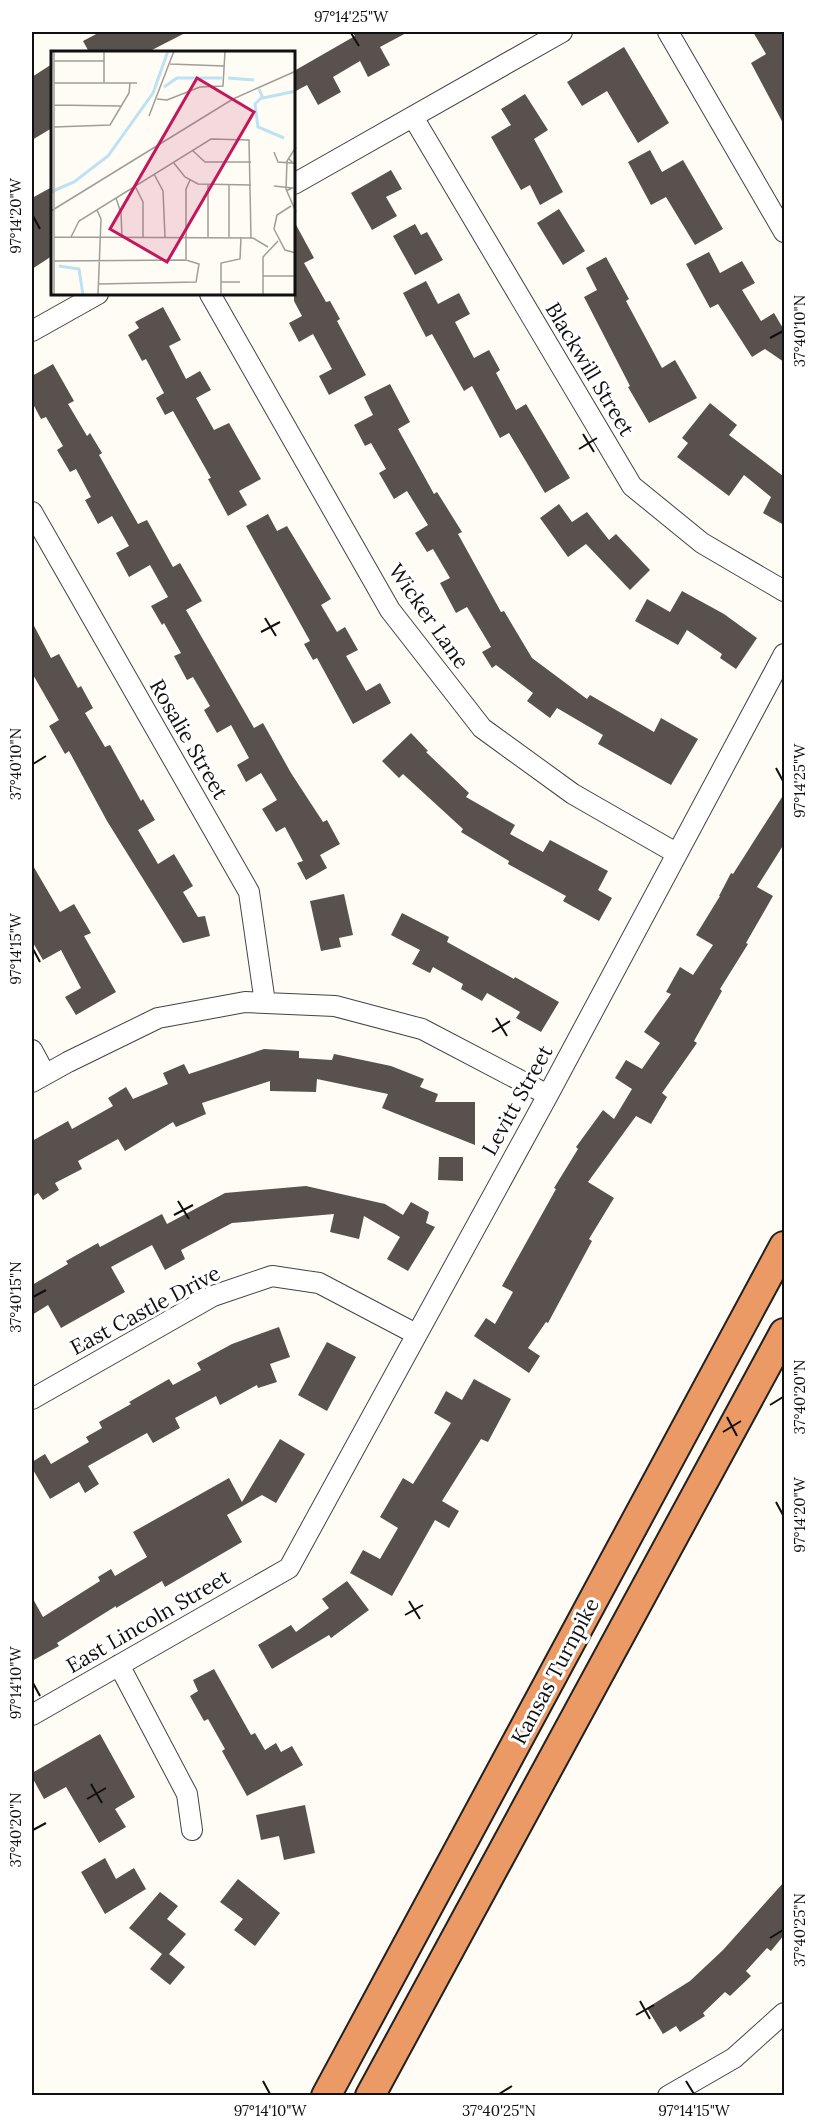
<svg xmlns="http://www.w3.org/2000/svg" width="816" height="2127" viewBox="0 0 816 2127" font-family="Lora,serif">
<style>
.building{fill:#58514d}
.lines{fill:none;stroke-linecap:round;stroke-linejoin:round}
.minor-casing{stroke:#434343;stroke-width:22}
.highway-casing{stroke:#212121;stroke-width:32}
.minor{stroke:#fff;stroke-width:20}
.highway{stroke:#eb9a65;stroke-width:28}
.ticks{fill:none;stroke:#101010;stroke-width:2}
.labels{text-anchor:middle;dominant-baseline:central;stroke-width:6;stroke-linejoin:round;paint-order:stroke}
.street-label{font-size:21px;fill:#101010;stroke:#fff}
.inset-river{fill:none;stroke:#bce2f3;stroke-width:3}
.inset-road{fill:none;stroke:#9f9e99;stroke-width:1.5}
.view{fill:#c2185b;fill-opacity:0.15;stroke:#c2185b;stroke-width:3}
.inset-edge{fill:none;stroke:#101010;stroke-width:3}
.neatline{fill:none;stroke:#101010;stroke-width:2}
.ticks-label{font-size:15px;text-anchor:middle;fill:#101010}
</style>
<rect width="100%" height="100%" fill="#fefcf4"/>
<!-- building -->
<path class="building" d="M100,32H187L148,52H89L83,41Z
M352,32H408L380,47L390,65L368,77L360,61L333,77L341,92L318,105L307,85L294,92V71L355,36Z
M753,32H784V125L751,63L766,54Z
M624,47L669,123L638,143L607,91L582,106L567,82Z
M52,64V128L32,140V77Z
M525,94L548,130L534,139L563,192L540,205L530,185L521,190L491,137L511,125L501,109Z
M650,150L662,172L683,160L723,229L695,245L666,197L651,205L628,162Z
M391,170L402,189L386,197L397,216L372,230L351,193Z
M52,187V256L32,269V198Z
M559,209L585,251L563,265L537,223Z
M294,221L314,258L304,263L326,302L330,301L340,319L337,321L366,375L329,395L319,376L332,369L313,334L299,342L289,323L302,316L294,301Z
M415,224L421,235L427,232L443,260L415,275L393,236Z
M709,252L720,273L742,261L755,283L742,290L761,321L774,313L784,330V362L765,349L752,357L718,304L710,308L686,264Z
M606,257L629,299L626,301L662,368L675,360L697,398L649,423L628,387L630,386L584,297L597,290L586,268Z
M426,281L438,304L459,293L470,314L455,322L474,358L489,350L500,370L496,373L516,410L526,404L570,478L545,493L509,433L500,438L472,386L464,391L432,334L426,337L403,293Z
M163,307L181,340L169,346L186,379L200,371L211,390L196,398L214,430L229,423L261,479L239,491L247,505L228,516L208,479L211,478L173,411L165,415L156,398L164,393L146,359L142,361L128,335L139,328L135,322Z
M53,364L74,401L68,404L87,436L90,433L102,453L99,455L138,524L147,520L173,567L180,563L202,601L186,610L254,728L263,723L291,773L323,822L327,820L340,844L320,855L327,868L306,880L297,863L303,861L285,827L276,832L262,809L277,800L261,773L246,782L237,765L249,758L231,725L217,733L204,710L210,706L193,677L187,680L174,656L181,653L164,623L162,625L151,606L168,597L150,565L129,577L116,553L129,546L112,516L98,524L85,500L91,497L76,469L70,472L57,450L63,446L46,417L41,419L32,402V376Z
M390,384L410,422L398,429L434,494L437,492L462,532L458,534L501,612L504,611L532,658L587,699L590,695L654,732L661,718L698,739L671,785L598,744L603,735L557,708L550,718L527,701L533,693L496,665L492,668L482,652L491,647L467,607L456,613L440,583L450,578L433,549L427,552L415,533L428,525L407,491L394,499L379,473L386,469L371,443L365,446L354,425L373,415L364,397Z
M710,403L737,425L729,435L783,476L784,473V525L763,513L771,497L744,475L729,496L677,457L688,443L682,438Z
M559,504L572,522L587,512L609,540L616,534L650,570L630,590L586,544L568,557L540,518Z
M268,514L277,531L287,526L331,599L321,605L337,632L345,627L358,650L346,656L366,691L380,683L391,703L353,724L317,658L313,660L304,644L310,641L246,526Z
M682,591L724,614L757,638L736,669L720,658L722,654L687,630L678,645L635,621L647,599L670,612Z
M32,622L51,658L59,654L78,688L81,686L93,708L85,713L105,747L110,745L141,801L143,799L155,820L138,830L158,864L174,854L193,886L183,892L198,917L205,916L210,936L183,943L107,821L69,751L65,754L49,726L59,720L32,673Z
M411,733L428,751L426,752L469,793L466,797L515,825L510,834L543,852L550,840L608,871L598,890L612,898L599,921L563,901L566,896L508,864L509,861L461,832L463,829L403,774L399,778L382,761Z
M784,794V844L757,887L773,896L746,943L748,944L720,989L722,991L694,1041L697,1043L662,1093L667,1097L651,1124L636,1116L588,1182L614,1198L589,1239L592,1241L548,1323L546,1322L528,1348L540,1356L529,1373L474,1336L486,1318L495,1324L513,1292L502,1286L556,1189L554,1188L578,1149L576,1147L603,1110L614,1119L632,1089L615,1078L626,1060L642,1069L660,1043L644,1032L671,994L666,992L680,967L693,975L713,945L696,935L720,896H719L731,873L733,874Z
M32,864L60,912L74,904L91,933L84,936L116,992L76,1015L65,997L81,988L61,950L43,960L32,941Z
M344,894L353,935L339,938L341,947L321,951L310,901Z
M402,913L449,937L447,942L514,979L515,977L559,1002L541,1032L516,1018L520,1012L487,993L482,1001L461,989L463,984L433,967L430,973L412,964L420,950L391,935Z
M264,1049L299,1051V1058L332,1060L334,1054L391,1066L424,1079L420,1087L438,1094L435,1102H475V1145L382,1108L388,1094L317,1079L316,1092L270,1091V1081L202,1103L206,1114L176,1127L173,1122L125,1151L118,1139L78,1161L82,1169L55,1183L59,1190L43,1200L38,1193L32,1197V1141L68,1121L72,1129L113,1106L108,1098L126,1087L133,1099L168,1084L163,1073L184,1064L189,1074Z
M439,1157H463V1181L438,1180Z
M306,1186L385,1204L403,1215L411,1202L429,1212L426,1223L435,1227L408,1271L387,1259L400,1237L364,1216L359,1239L330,1232L334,1214L232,1223L181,1250L185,1259L165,1270L152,1245L111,1267L125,1292L61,1328L48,1305L32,1315V1285L68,1264L66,1261L98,1243L100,1247L162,1214L167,1224L225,1193Z
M279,1327L290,1357L270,1364L277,1382L258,1388L257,1385L220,1405L216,1396L175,1418L180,1428L153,1443L147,1433L88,1466L99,1484L85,1493L79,1482L50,1499L32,1468V1462L45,1454L51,1464L89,1442L86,1437L102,1428L99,1422L131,1404L129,1402L169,1379L173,1385L201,1370L197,1363L232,1344Z
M327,1342L356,1357L327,1411L298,1395Z
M474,1379L511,1399L488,1442L481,1439L442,1501L459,1511L449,1528L435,1520L392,1596L350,1573L363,1550L380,1559L398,1528L380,1517L403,1478L413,1484L451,1423L434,1413L446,1391L462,1400Z
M280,1439L305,1454L276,1503L262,1495L227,1515L242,1542L165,1587L162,1581L116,1608V1606L57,1643L59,1646L32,1661V1597L43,1617L100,1581L98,1577L111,1569L115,1576L147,1557L133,1532L229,1478L242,1502Z
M347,1581L369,1610L331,1638L329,1635L272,1669L258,1645L291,1625L296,1632L329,1608L322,1599Z
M214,1669L251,1735L255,1733L265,1750L276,1743L281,1752L292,1746L303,1765L247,1796L222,1751L225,1749L208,1719L204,1721L190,1696L198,1691L193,1680Z
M100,1734L135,1797L115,1809L126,1827L99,1843L66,1787L44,1799L32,1777V1773Z
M305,1805L315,1853L284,1860L279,1836L261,1840L256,1815Z
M105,1858L116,1879L134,1868L146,1889L105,1914L81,1872Z
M238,1879L280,1913L255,1946L234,1930L243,1919L220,1902Z
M784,1882V1935L771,1951L767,1948L746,1971L751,1976L730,1996L725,1992L703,2013L705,2016L680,2032L676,2026L663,2034L647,2008L690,1981L723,1950Z
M160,1892L178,1906L167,1919L186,1934L169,1954L185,1967L170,1985L150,1969L162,1954L129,1928Z"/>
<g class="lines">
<defs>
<path id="minor" d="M668,32L784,232
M413,117L632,486L702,543L784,591
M294,184L562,32
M210,294L390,610L482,728L573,794L676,853
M32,331L98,294
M32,512L249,892L265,1003
M32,1050L45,1074
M32,1082L68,1062L158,1018L245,1002L335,1006L422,1029L548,1095
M32,1399L213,1296L272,1276L319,1283L416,1334
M119,1665L187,1794L192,1830
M32,1715L289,1568L548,1095L784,654
M668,2096L734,2058L784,2013"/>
<path id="highway" d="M326,2096L784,1246
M370,2096L784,1333"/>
</defs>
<!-- minor casing -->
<use href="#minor" class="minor-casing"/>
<!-- highway casing -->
<use href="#highway" class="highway-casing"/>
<!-- minor -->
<use href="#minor" class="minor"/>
<!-- highway -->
<use href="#highway" class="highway"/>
</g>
<!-- ticks -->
<path class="ticks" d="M351,33L359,46M33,216L40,229M770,338L783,331M583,434L594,452M579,449L597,438M265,618L276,636M261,632L280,622M33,764L46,756M776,768L783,781M33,949L40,962M496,1018L507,1036M492,1032L510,1021M178,1201L189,1219M174,1215L193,1205M33,1297L46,1290M770,1405L783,1397M727,1417L737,1436M723,1432L741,1421M776,1502L783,1515M409,1601L420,1619M405,1615L423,1605M33,1683L40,1696M91,1784L102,1803M87,1799L106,1788M33,1830L46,1823M770,1938L783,1930M640,2001L650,2019M636,2015L654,2005M263,2081L270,2094M686,2081L694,2094M499,2094L512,2086"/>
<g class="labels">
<!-- street labels -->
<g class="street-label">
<text transform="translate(590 369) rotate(59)">Blackwill Street</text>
<text transform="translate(429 616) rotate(55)">Wicker Lane</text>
<text transform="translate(189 739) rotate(60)">Rosalie Street</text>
<text transform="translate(517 1100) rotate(-61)">Levitt Street</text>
<text transform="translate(145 1310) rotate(-28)">East Castle Drive</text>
<text transform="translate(148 1621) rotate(-30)">East Lincoln Street</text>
<text transform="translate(555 1671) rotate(-62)">Kansas Turnpike</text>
</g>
</g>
<!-- overview -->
<g transform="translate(51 51)">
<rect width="244" height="244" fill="#fefcf4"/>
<path class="inset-river" d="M177,27L203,29M113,36L126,27H171M208,38L212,47L245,40M211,46L204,53L207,76L233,87M0,141L23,131L57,105L102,42L117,0M8,215L28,218L32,244"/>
<path class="inset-road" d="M53,0V32M3,10H53M119,13L173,15M3,32H86M106,48L116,49L149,36L172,35L174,0M3,54L70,55M98,65L123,0M3,76L59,74L78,42L79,32M245,96L236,110L235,138L245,161M142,100L154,111H200M223,101L227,111L242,112L237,107M122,111L134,126L147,133L200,134M103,123L112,140L114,186M84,135L92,151V186M223,135L241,137L235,140M65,147L70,162L71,186M240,155L226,164L223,178L234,199L245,202M46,159L50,168L47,244M0,160L182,48L245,20M3,186L202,187L217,196M20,186L28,170L160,88L198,89L200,187M157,186V133M178,186V133M135,208V138L139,129M3,210L135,209L148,213L145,231L47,233M212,225H245M170,231H189M3,244V0M170,244V212L189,208L190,186M212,244V206L227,190"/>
<path class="view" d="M146,27L203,61L116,211L59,178Z"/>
<rect width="244" height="244" class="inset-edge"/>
</g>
<!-- border -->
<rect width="816" height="2127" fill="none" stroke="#ffffff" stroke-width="66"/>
<rect x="33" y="33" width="750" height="2061" class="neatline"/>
<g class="ticks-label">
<text x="351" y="22">97°14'25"W</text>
<text transform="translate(16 216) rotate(-90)" y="5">97°14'20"W</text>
<text transform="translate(800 331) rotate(-90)" y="5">37°40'10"N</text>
<text transform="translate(16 764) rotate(-90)" y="5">37°40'10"N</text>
<text transform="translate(800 781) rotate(-90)" y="5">97°14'25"W</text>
<text transform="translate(16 949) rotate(-90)" y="5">97°14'15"W</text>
<text transform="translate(16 1297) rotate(-90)" y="5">37°40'15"N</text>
<text transform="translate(800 1397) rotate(-90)" y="5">37°40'20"N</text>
<text transform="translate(800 1515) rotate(-90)" y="5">97°14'20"W</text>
<text transform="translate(16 1683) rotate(-90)" y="5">97°14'10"W</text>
<text transform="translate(16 1830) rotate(-90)" y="5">37°40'20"N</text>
<text transform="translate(800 1930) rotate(-90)" y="5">37°40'25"N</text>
<text x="270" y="2116">97°14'10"W</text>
<text x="499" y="2116">37°40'25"N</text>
<text x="694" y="2116">97°14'15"W</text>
</g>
</svg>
